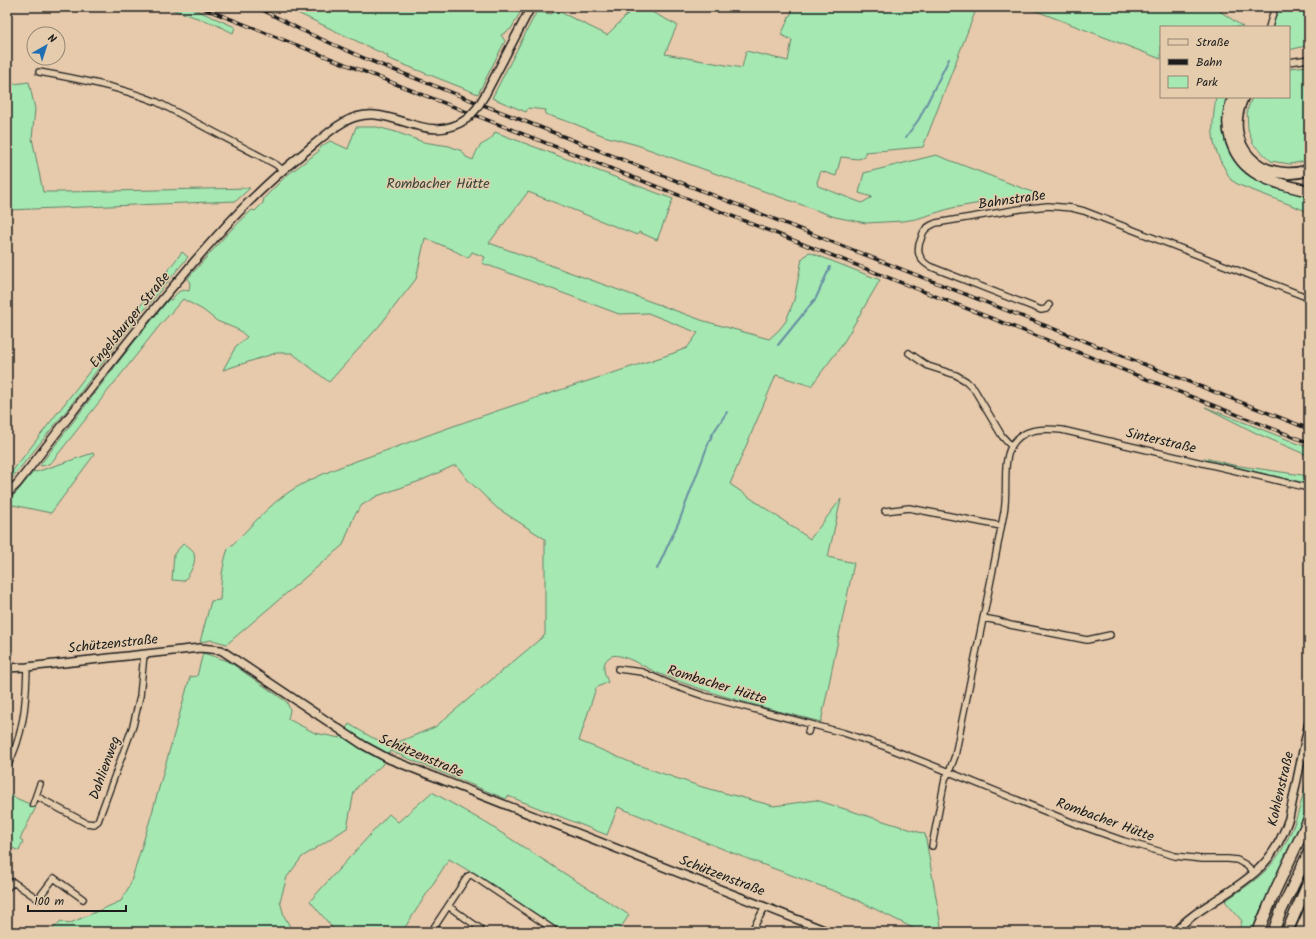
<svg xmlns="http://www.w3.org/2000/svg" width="1316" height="939" viewBox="0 0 1316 939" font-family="Kalam,sans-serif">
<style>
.green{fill:#a5e8b2;stroke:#608267}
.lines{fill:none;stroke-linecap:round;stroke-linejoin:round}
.stream{stroke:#678fa2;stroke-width:2}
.minor-casing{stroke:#1c1c1c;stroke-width:8}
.tertiary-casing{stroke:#1c1c1c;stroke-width:10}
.motorway-casing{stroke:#1c1c1c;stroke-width:13}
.minor{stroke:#e4ccad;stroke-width:5.5}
.tertiary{stroke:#e4ccad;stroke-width:7}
.motorway{stroke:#e4ccad;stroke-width:10}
.rail-casing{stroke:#1c1c1c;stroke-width:3.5}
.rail{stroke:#e4ccad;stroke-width:2;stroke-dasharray:6;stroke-linecap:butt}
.tertiary-bridge-casing{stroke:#1c1c1c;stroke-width:10;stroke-linecap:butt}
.tertiary-bridge{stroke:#e4ccad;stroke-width:7}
.labels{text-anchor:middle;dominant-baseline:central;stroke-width:3;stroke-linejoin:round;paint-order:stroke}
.park-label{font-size:14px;fill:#37453a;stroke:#e4ccad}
.street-label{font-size:14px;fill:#1c1c1c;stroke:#e4ccad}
</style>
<rect width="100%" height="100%" fill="#e7c9ab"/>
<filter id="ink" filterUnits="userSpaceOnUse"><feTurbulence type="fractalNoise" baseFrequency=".025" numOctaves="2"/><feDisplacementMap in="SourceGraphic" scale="8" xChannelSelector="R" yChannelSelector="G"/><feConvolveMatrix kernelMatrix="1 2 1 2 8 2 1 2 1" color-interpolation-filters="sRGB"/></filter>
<g filter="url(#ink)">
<!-- green -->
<path class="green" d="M165,7H189L235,27L233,33L215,24Z
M285,7H523L511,29L501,35L505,41L478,94L387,58L388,56Z
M635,7H642L677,25L665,54L742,68L746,51L788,61L792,40L781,35L794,7H977L923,147L865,152V157L858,159L841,157L836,176L821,171L817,182L818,186L862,203L872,197L859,193L864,173L936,155L1040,195L1009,198L952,208L916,219L903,221L866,223L835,217L637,145L604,136L575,124L545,114L546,110L528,108L526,112L492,98L537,11L538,12L552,14L556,10L607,35Z
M1026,7H1214L1243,27H1161V59Z
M1278,7H1309V45L1289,50V27H1272Z
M1309,66V159L1306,161L1290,164L1271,161L1253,144L1248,129L1247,111L1252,97H1289V68Z
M29,82L35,109L32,138L43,192H65L250,188L236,201L7,210V85Z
M1216,97H1227L1225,100L1223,120L1226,145L1242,169L1258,180L1272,187L1309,197V212L1239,185C1236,183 1234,182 1231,180C1229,177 1227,172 1225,169C1209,143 1212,126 1216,97Z
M356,127H377L396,132L423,142L449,146L462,151L466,157L473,160C475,155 477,149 481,145C488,141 492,140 495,132L673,199L657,240L639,232L637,235L528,192L489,243L704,321L769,339L779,330L786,321L794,300L802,259L809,252L880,280L842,345L811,386L776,375L730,484L810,539L841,499L828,557L854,563L821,722C766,708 712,695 660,674C650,670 621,652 612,656C600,661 604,673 608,682L596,688L579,741L597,748L632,763L702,787L774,806L816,800L925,834L942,932H914L915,929L853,898L748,859L618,807L607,835L508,796L506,799L501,797L390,751L382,765L359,785L354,792L347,828L302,857L287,877L280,901L284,916L293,932H49L61,921L68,924L121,901L130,885L152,813L190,677L197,676L203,653L228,661L287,702L290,710L288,719L315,733L340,738L349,724L371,737L391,745L435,727L545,635V539L497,508L468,480L457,466H453L420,481L377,496L362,505L354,516L343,545L227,644L212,640L200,642L211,601L220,600C221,583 222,565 228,549C249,529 268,505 292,490C325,470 363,459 399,446C488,412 580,384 671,354L687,348L698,333L648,313L619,314L482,263L485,257L472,252L468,258L453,250L425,238L416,279L380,325L329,382L292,353H276L223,370L236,346L247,337L239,330L217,321L203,310L183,299L160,325L51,463L42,466L40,465L130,347L169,299L171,300C176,294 180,288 189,291L190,284L188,278L227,234L252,210L255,211L263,203L264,198L286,176L318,152L321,147L330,141L348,149Z
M182,252L188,257L126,332L67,410L7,484V478Z
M1205,407L1309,448V456L1258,434Z
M93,453L94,455L51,513L8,504L7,502L17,492L34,471L36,472Z
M1205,458L1233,465L1309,476V484L1202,459Z
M184,543C186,545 191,548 193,551C198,562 190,573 184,581L172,580L174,554Z
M1309,767V810L1258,915L1252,932H1238L1242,921L1225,901C1238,892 1257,880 1267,869C1292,844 1303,801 1309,767Z
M432,792L486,823L629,915L618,932H563L471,872L449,859L402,932H336L310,901L389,814L398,822Z
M7,794L36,807L20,839L23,841L19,851L8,846L7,848Z"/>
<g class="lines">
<!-- stream -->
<path class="stream" d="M906,137L919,119L949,59
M778,345L816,298L830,267
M657,569L680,519L709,442L713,433L727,412"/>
<defs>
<path id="minor" d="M1269,27L1275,7
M1289,62L1309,59
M39,72C79,79 119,87 157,102L275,164L283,170
M1049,305L1046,309L1041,310L929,266C918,259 916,250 921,239C922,236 923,232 925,230C928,226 932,225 936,223L1020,209L1048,206L1072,208L1084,211L1309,298
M909,353L928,366L956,375L966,381L974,389L1002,436L1011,446
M885,511L909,508L1001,526
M983,618L999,621L1010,625L1087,640L1110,635
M618,669L642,672L672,685L704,696L844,733L886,747L949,772L945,779L932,846
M808,732L810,725
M7,767C24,734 26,704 27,667
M36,796L86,823L94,824L98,821L133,726L140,696L144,654
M33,804L40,784
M1255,873L1246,865L1237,860L1228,859H1202L1175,856L1124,841L1076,824L949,772L955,756C971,675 989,594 1004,512C1008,493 1002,463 1011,447C1021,428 1043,428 1062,430L1309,488
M7,888L13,882L38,899L54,878L83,899
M448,906L485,932
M431,932L468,876L471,875L473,876L557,932
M751,932L765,907"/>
<path id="tertiary" d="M485,95L531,7
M7,494L17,484C72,414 124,343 182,276C218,233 255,192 300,156C314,145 328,131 344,122C390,96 423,151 468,118
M7,668L27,667L200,648L221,650L363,745L389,759L829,932
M1175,932C1186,919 1202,909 1216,900C1253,877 1275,861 1289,818L1309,722"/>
<path id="motorway" d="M1234,97C1221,125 1231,160 1259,175C1274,183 1292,187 1309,191
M1243,97C1221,145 1260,185 1309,170
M1258,932L1275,891L1309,819
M1273,932L1281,911L1309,852
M1287,932L1309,881
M1300,932L1309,911"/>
</defs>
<!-- minor casing -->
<use href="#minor" class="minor-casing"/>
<!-- tertiary casing -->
<use href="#tertiary" class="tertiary-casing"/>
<!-- motorway casing -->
<use href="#motorway" class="motorway-casing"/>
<!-- minor -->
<use href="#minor" class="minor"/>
<!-- tertiary -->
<use href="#tertiary" class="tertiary"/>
<!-- motorway -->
<use href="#motorway" class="motorway"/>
<defs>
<path id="rail" d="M200,7L1309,443
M257,7L301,30L366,59L1309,429"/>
</defs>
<!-- rail casing -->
<use href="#rail" class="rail-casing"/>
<!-- rail -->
<use href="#rail" class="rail"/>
<defs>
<path id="tertiary-bridge" d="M468,118L477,108L485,95"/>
</defs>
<!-- tertiary-bridge casing -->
<use href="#tertiary-bridge" class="tertiary-bridge-casing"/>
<!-- tertiary-bridge -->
<use href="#tertiary-bridge" class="tertiary-bridge"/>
</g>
</g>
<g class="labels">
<!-- park labels -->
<g class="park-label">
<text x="438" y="184">Rombacher Hütte</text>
</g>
<!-- street labels -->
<g class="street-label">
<text transform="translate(1012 200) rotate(-8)">Bahnstraße</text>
<text transform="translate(130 320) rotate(-51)">Engelsburger Straße</text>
<text transform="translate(1161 441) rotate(13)">Sinterstraße</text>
<text transform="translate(113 644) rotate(-6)">Schützenstraße</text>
<text transform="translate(717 685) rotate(17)">Rombacher Hütte</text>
<text transform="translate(421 756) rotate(23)">Schützenstraße</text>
<text transform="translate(105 768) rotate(-70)">Dahlienweg</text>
<text transform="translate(1281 789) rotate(-77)">Kohlenstraße</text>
<text transform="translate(1105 820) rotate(20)">Rombacher Hütte</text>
<text transform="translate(722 876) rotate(21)">Schützenstraße</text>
</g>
</g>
<!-- margin -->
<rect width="1316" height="939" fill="none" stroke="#e4ccad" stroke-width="24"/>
<rect x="12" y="12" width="1292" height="915" fill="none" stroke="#1c1c1c" stroke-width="1.5" filter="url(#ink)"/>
<!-- legend -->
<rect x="1160" y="26" width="130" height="72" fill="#e4ccad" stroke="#948673"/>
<rect x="1168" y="39" width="20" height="6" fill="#e4ccad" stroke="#948673"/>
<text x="1196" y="46" font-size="12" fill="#1c1c1c">Straße</text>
<rect x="1168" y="59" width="20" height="6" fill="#1c1c1c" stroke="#948673"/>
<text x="1196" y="66" font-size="12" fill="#1c1c1c">Bahn</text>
<rect x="1168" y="76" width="20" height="12" fill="#a5e8b2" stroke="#948673"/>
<text x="1196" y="86" font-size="12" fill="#1c1c1c">Park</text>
<!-- north arrow -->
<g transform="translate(46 46) rotate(39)"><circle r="19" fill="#e4ccad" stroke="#948673"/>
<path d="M0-3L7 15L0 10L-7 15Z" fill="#1f6fb2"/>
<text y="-6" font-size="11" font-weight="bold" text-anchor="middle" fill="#1c1c1c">N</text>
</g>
<!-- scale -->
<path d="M28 905v6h98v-6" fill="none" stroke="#1c1c1c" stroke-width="2"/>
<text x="34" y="905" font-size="12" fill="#1c1c1c" stroke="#e4ccad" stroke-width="3" paint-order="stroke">100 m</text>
</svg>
